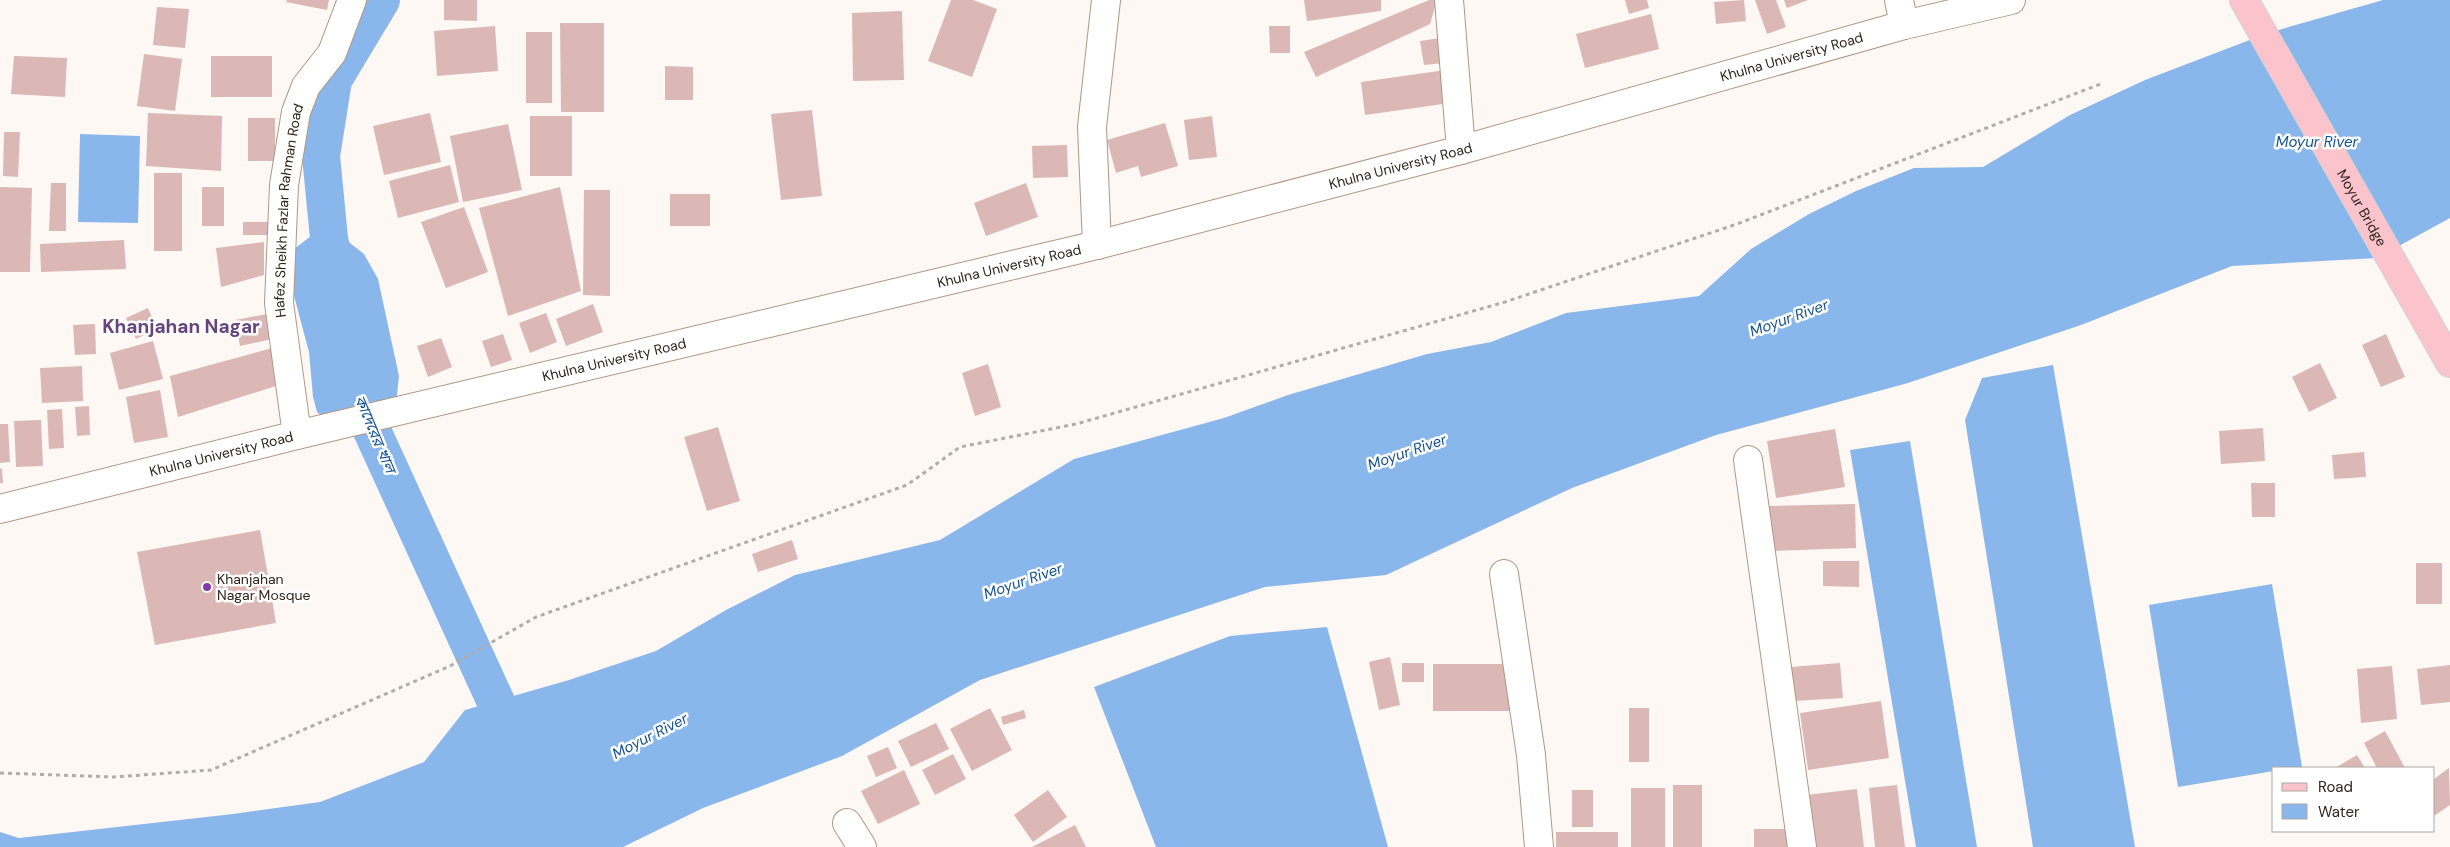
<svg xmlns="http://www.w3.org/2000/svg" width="2450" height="847" viewBox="0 0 2450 847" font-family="'DM Sans','Noto Sans Bengali',sans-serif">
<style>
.water{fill:#8ab7eb}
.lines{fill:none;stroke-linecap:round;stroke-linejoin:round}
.canal{stroke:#8ab7eb;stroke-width:38}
.building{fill:#dbb8b5}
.street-casing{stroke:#b09784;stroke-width:30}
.primary-casing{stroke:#d5d3d2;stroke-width:30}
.path{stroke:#b3aca6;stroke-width:3;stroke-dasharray:4 4;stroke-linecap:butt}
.street{stroke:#fff;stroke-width:28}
.primary{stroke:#fbc3cb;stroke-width:28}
.poi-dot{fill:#813aad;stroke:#fff;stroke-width:2}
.labels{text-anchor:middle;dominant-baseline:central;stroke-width:5;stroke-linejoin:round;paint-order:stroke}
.street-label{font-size:14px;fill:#2f251d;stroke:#fff}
.poi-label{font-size:14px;fill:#2f251d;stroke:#fff;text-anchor:start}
.water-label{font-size:15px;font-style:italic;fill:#12518f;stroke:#fff}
.district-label{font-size:19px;font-weight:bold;fill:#66447e;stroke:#fff}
</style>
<rect width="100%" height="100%" fill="#fef8f4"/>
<!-- water -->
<path class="water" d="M2383,0H2450V218L2377,258L2232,266L2081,325L1908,383L1716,435L1572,488L1386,575L1265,587L980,680L842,756L703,808L623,847H0V832L19,838L233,814L320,802L424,762L465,710L569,680L656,651L726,610L795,575L940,540L1074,459L1224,418L1288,395L1427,354L1491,342L1566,313L1699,296L1751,249L1809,214L1856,191L1914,168L1983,167L2070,115L2145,80L2268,33Z
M80,134L140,136L138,223L78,222Z
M311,236L345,239L364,254L378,279L399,376L396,403L383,412L358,400L345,422L326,420L317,412L313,397L309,352L293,292L294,249Z
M2053,365L2135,847H2033L1965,420L1982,378Z
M1910,441L1977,847H1916L1850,450Z
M2272,584L2302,767L2274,768V771L2178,787L2149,605Z
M1327,627L1388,847H1156L1094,687L1230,636Z"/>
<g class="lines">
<!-- canal -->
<path class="canal" d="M338,287L329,238L321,156L333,80L381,0
M349,348L358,400L517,748"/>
</g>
<!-- building -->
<path class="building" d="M287,0H329L327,10L286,2Z
M444,0H477V21L444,20Z
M951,0H973L997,9L972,77L928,61Z
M1304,0H1381V11L1307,21Z
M1429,0H1437L1430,24L1316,77L1304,52Z
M1625,0H1647L1649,8L1629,14Z
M1744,0L1746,21L1716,24L1714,2Z
M1755,0H1776L1786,27L1767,34Z
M1784,0H1808L1787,8Z
M157,7L189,9L185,48L153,45Z
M902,11L904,80L853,81L852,13Z
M1651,14L1659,49L1585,68L1576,34Z
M560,23H604V112H561Z
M495,26L498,71L437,76L434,31Z
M1269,26H1290V53H1270Z
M526,32H552V103H526Z
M1440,38L1444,63L1424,65L1420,41Z
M144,54L182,59L175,111L137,106Z
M14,56L67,58L65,97L11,94Z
M211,56H272V97H211Z
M665,66L693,67V100H665Z
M1446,70L1450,103L1365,115L1361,82Z
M812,110L822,196L781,200L771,114Z
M148,113L222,116L221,171L146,166Z
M430,113L441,162L384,175L373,126Z
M530,116H572V176H530Z
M1212,116L1217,157L1189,160L1184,120Z
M248,118H275V161H248Z
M1165,123L1178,166L1141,177L1138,166L1116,173L1107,140Z
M508,124L522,190L463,202L450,136Z
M4,132H20L18,177L3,176Z
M1067,145L1068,177L1033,178L1032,146Z
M450,165L459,202L398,218L389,181Z
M154,173H182V251H154Z
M51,183H66V231H49Z
M1026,183L1038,217L986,236L974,203Z
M0,187L32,188L30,272H0Z
M202,187H224V226H202Z
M560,187L581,291L508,316L479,208Z
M584,190H610V296L583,295Z
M670,194H710V226H670Z
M464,207L488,272L446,288L421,222Z
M243,222H272V235H243Z
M124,240L126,269L41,272L40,244Z
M264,242V275L221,287L216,248Z
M593,304L603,332L566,346L556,319Z
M148,308L157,329L136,339L126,318Z
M272,313L277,338L240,346L235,320Z
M546,313L557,342L530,353L519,323Z
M95,324L96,354L75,355L73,325Z
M503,334L512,360L491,367L482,341Z
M2386,334L2405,377L2381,387L2362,345Z
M441,338L452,367L428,377L417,346Z
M153,341L163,379L119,390L110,353Z
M272,348L279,385L178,417L170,376Z
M2320,363L2337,398L2309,412L2292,377Z
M988,364L1001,407L975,416L962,373Z
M82,366L83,401L42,403L40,368Z
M160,390L168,437L134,443L126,397Z
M89,406L90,435L77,436L75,407Z
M62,409L64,448L49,449L47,410Z
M41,420L43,466L16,467L14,421Z
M0,424H8L10,462L0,463Z
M718,427L740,501L707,511L684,437Z
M2263,428L2265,461L2221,464L2219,431Z
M1835,429L1845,487L1776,498L1767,441Z
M2364,452L2366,477L2334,479L2332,455Z
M2,468L3,483H0V469Z
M2251,483H2275V517H2252Z
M1855,504L1856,548L1770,551L1768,506Z
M260,530L276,623L155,645L137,552Z
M792,540L798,559L758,572L752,554Z
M1823,561H1859V587L1823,586Z
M2416,563H2442V604H2416Z
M1390,657L1400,705L1379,710L1369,662Z
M1402,663H1424V682H1402Z
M1840,663L1843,698L1794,701L1791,667Z
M1433,664H1514V711H1433Z
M2450,665V702L2421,705L2417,669Z
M2392,666L2397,719L2361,723L2357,669Z
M1881,701L1889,758L1808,770L1800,713Z
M990,708L1012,750L972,771L950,729Z
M1629,708H1649V762H1629Z
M1024,710L1026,718L1003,725L1001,717Z
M936,723L949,749L911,767L898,741Z
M2385,731L2405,768H2377L2364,743Z
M888,747L897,768L876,777L867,756Z
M953,754L966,779L935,795L922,770Z
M2357,755L2365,768H2335Z
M2449,768L2450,805L2434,816V779Z
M904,770L920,804L878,824L861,791Z
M1673,785H1702V847H1673Z
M1897,785L1905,847H1875L1869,788Z
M1631,788H1665V847H1631Z
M1857,789L1864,847H1812L1806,795Z
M1048,790L1067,817L1033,842L1014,815Z
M1572,790H1593V827H1572Z
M1075,825L1086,847H1032Z
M1754,829H1788V847H1754Z
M1556,832H1618V847H1556Z"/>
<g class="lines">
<defs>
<g id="street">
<path d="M1449,0L1461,150"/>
<path d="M1899,0L1904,25"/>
<path d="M1097,245L1092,127L1106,0"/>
<path id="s1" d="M297,435L279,303L284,185L296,112L306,86L332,53L352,0"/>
<path d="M1748,460L1802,847"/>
<path id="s2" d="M0,509L297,435L1097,245L1461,150L1904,25L2011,0"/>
<path d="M1504,574L1531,755L1539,847"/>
<path d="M847,823L862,847"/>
</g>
<g id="primary">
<path id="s3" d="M2244,0L2450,363"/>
</g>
</defs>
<!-- street casing -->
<use href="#street" class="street-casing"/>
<!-- primary casing -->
<use href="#primary" class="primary-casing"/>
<!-- path -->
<path class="path" d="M0,773L114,777L211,770L450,666L536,617L907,485L960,447L1076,424L1505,302L1737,224L2103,83"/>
<!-- street -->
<use href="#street" class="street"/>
<!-- primary -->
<use href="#primary" class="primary"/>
</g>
<!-- markers -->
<circle class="poi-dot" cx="207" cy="587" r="5"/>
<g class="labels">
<!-- street labels -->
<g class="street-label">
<text stroke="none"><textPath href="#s2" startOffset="1848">Khulna University Road</textPath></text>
<text stroke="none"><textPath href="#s2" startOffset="1442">Khulna University Road</textPath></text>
<text stroke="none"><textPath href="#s3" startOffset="239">Moyur Bridge</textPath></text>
<text stroke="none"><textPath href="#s1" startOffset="226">Hafez Sheikh Fazlar Rahman Road</textPath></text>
<text stroke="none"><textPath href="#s2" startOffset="1038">Khulna University Road</textPath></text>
<text stroke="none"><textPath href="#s2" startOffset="632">Khulna University Road</textPath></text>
<text stroke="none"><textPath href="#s2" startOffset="228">Khulna University Road</textPath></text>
</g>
<!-- poi labels -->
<g class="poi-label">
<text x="217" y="579">Khanjahan<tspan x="217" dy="16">Nagar Mosque</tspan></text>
</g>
<!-- water labels -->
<g class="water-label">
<text x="2317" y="142">Moyur River</text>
<text transform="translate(1789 318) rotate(-20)">Moyur River</text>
<text transform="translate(375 434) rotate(67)">কাদেরের খাল</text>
<text transform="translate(1407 452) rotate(-19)">Moyur River</text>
<text transform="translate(1023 581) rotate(-19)">Moyur River</text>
<text transform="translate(650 736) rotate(-27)">Moyur River</text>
</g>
<!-- district labels -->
<g class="district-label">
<text x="181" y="326">Khanjahan Nagar</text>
</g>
</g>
<!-- legend -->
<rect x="2272" y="767" width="162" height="65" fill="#ffffff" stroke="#aca8a5"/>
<rect x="2282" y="783" width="25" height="8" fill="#fbc3cb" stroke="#aca8a5"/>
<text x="2318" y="792" font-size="15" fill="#2f251d">Road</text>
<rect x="2282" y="804" width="25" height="15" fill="#8ab7eb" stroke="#aca8a5"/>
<text x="2318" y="817" font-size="15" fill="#2f251d">Water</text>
</svg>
